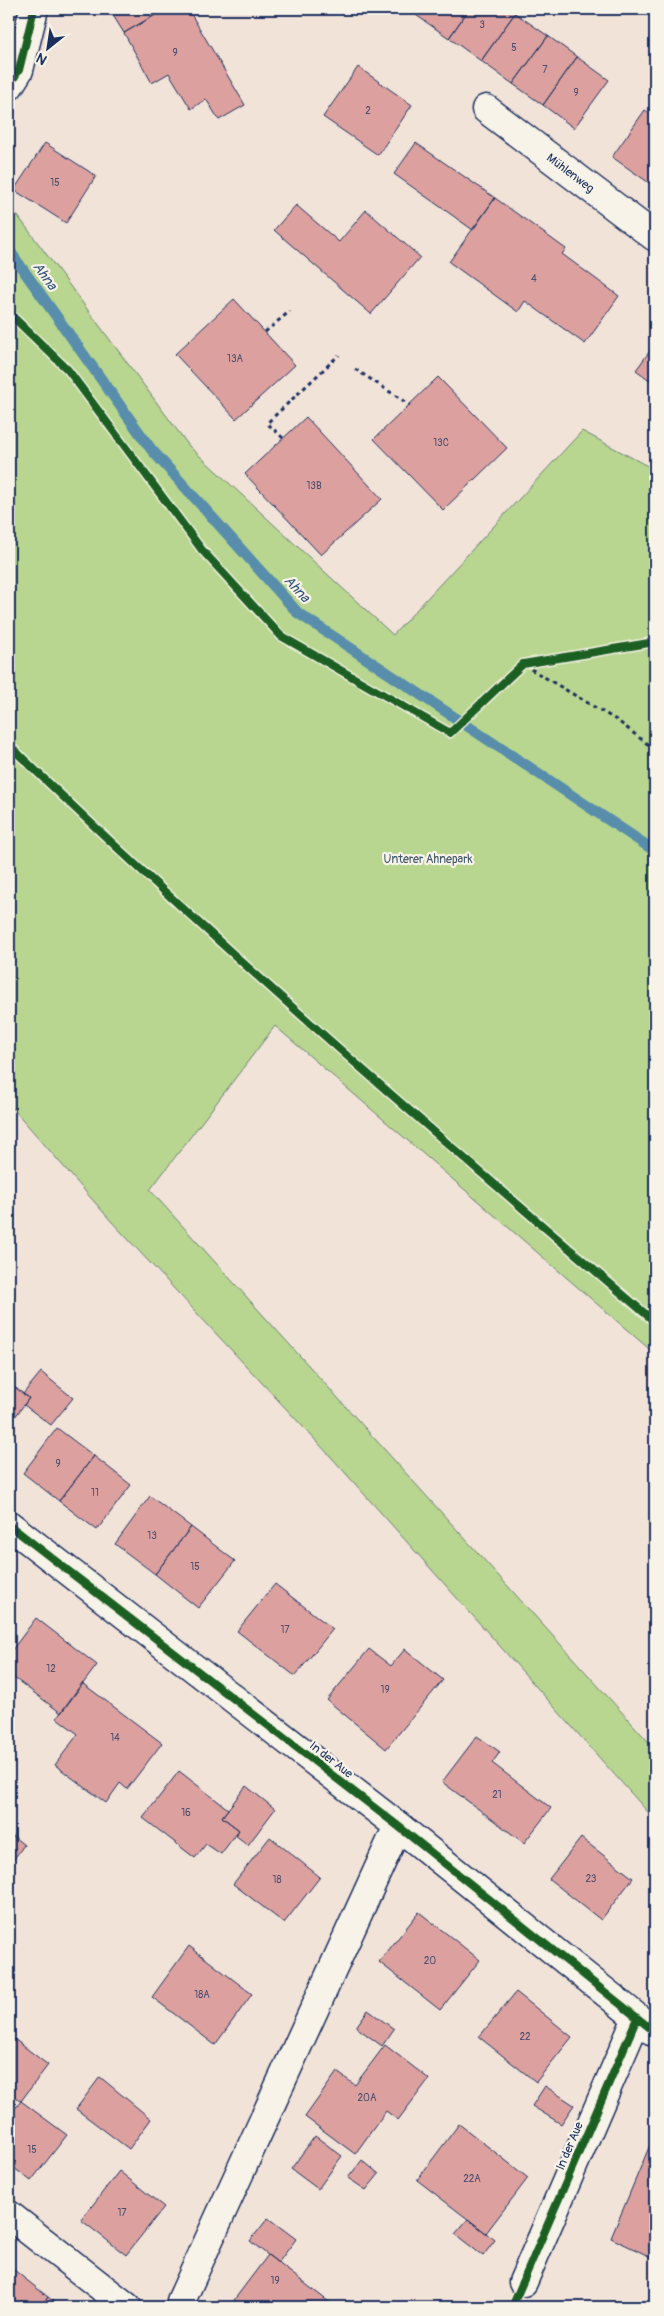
<svg xmlns="http://www.w3.org/2000/svg" width="664" height="2316" viewBox="0 0 664 2316" font-family="Pangolin,sans-serif">
<style>
.green{fill:#b8d68f;stroke:#6a8276}
.lines{fill:none;stroke-linecap:round;stroke-linejoin:round}
.stream{stroke:#588eab;stroke-width:11}
.building{fill:#dca19f;stroke:#1b2f5e}
.minor-casing{stroke:#1b2f5e;stroke-width:31}
.path{stroke:#1b2f5e;stroke-width:3;stroke-dasharray:4 4;stroke-linecap:butt}
.minor{stroke:#f7f3e8;stroke-width:28}
.cycleway-casing{stroke:#f7f3e8;stroke-width:11}
.cycleway{stroke:#1b5e20;stroke-width:8}
.labels{text-anchor:middle;dominant-baseline:central;stroke-width:4.5;stroke-linejoin:round;paint-order:stroke}
.number-label{font-size:10px;fill:#4b4c6e}
.street-label{font-size:12px;fill:#1b2f5e;stroke:#f7f3e8}
.park-label{font-size:12px;fill:#42596a;stroke:#f7f3e8}
.water-label{font-size:14px;font-style:italic;fill:#34567e;stroke:#f7f3e8}
</style>
<rect width="100%" height="100%" fill="#f2e3d9"/>
<filter id="ink" filterUnits="userSpaceOnUse"><feTurbulence type="fractalNoise" baseFrequency=".02" numOctaves="2"/><feDisplacementMap in="SourceGraphic" scale="10" xChannelSelector="R" yChannelSelector="G"/><feConvolveMatrix kernelMatrix="1 2 1 2 8 2 1 2 1" color-interpolation-filters="sRGB"/></filter>
<g filter="url(#ink)">
<!-- green -->
<path class="green" d="M9,204L189,446L393,635L582,431L655,470V1354L275,1026L150,1190L655,1749V1820L332,1458L111,1221L9,1104Z"/>
<g class="lines">
<!-- stream -->
<path class="stream" d="M9,250L151,449L298,613L655,851"/>
</g>
<!-- building -->
<path class="building" d="M109,9H155L158,13L124,33Z
M166,9H188L245,105L219,120L206,99L191,109L169,73L152,83L124,33Z
M415,9H469L449,38L413,13Z
M469,9H510L515,13L481,61L449,38Z
M515,13L548,36L513,84L481,61Z
M548,36L577,57L543,105L513,84Z
M577,57L609,80L574,128L543,105Z
M358,67L412,105L378,155L323,117Z
M645,110L655,117V187L612,157Z
M45,143L96,176L66,223L14,190Z
M416,143L495,198L473,230L394,174Z
M495,198L566,249L562,254L619,296L585,344L525,301L518,312L449,262Z
M296,205L339,242L366,210L420,257L371,314L274,230Z
M234,299L295,365L236,419L175,354Z
M655,344V384L636,370Z
M438,377L507,448L443,510L374,439Z
M306,417L382,499L321,555L245,474Z
M41,1372L73,1398L51,1425L24,1405L29,1398L23,1394Z
M9,1383L29,1398L9,1425Z
M57,1428L94,1456L59,1501L23,1473Z
M94,1456L131,1485L97,1530L59,1501Z
M150,1496L191,1527L155,1574L115,1544Z
M191,1527L235,1561L198,1608L155,1574Z
M275,1584L333,1629L295,1676L237,1631Z
M36,1618L97,1665L61,1713L9,1674V1654Z
M369,1649L391,1666L405,1649L443,1680L386,1749L327,1700Z
M82,1683L162,1743L127,1789L120,1783L106,1803L55,1765L78,1734L57,1718Z
M477,1736L500,1752L492,1763L551,1808L524,1843L442,1782Z
M179,1771L228,1809L222,1817L239,1830L221,1854L206,1844L195,1858L143,1818Z
M246,1786L275,1809L248,1845L235,1835L239,1830L222,1817Z
M9,1833L24,1845L9,1866Z
M270,1837L320,1877L284,1923L233,1884Z
M581,1838L633,1878L601,1920L549,1879Z
M419,1912L480,1960L440,2010L379,1962Z
M189,1946L252,1994L215,2045L152,1997Z
M516,1992L572,2037L536,2082L479,2037Z
M368,2010L394,2029L382,2046L356,2027Z
M9,2035L48,2065L21,2101L9,2092Z
M385,2045L429,2079L398,2120L386,2111L355,2154L305,2117L337,2072L355,2085Z
M100,2077L151,2119L129,2149L76,2109Z
M545,2086L574,2105L561,2124L532,2106Z
M21,2101L67,2135L31,2181L9,2164V2116Z
M459,2124L528,2178L486,2233L417,2180Z
M655,2133V2259L611,2238Z
M315,2136L342,2156L318,2189L291,2169Z
M362,2160L379,2174L366,2190L348,2178Z
M119,2171L164,2207L126,2255L81,2220Z
M268,2218L296,2239L278,2263L250,2241Z
M468,2219L495,2240L483,2256L455,2234Z
M268,2255L329,2302L325,2307H243L234,2300Z
M9,2266L48,2297L40,2307H9Z
M48,2297L61,2307H40Z
M329,2302L335,2307H325Z"/>
<g class="lines">
<defs>
<g id="minor">
<path d="M9,86L19,70L34,9"/>
<path id="s1" d="M486,109L655,237"/>
<path d="M9,1525L398,1826L655,2032"/>
<path d="M9,2215L127,2307"/>
<path d="M523,2282L637,2018"/>
<path d="M181,2301L398,1826"/>
</g>
</defs>
<!-- minor casing -->
<use href="#minor" class="minor-casing"/>
<!-- path -->
<path class="path" d="M9,313L68,370L202,550L281,636L450,733
M265,332L290,311
M355,369L410,405
M283,438L267,423L339,355
M524,665L618,721L655,750
M489,699L523,664L655,642"/>
<!-- minor -->
<use href="#minor" class="minor"/>
<defs>
<path id="cycleway" d="M9,86L19,70L34,9
M9,313L68,370L202,550L281,636L450,733L523,664L655,642
M9,745C217,946 436,1135 655,1322
M9,1525L398,1826L655,2032
M512,2307L637,2018"/>
</defs>
<!-- cycleway casing -->
<use href="#cycleway" class="cycleway-casing"/>
<!-- cycleway -->
<use href="#cycleway" class="cycleway"/>
</g>
</g>
<g class="labels">
<!-- number labels -->
<g class="number-label">
<text x="482" y="25">3</text>
<text x="514" y="48">5</text>
<text x="175" y="53">9</text>
<text x="545" y="70">7</text>
<text x="576" y="93">9</text>
<text x="368" y="111">2</text>
<text x="55" y="183">15</text>
<text x="534" y="279">4</text>
<text x="235" y="359">13A</text>
<text x="441" y="443">13C</text>
<text x="314" y="486">13B</text>
<text x="58" y="1464">9</text>
<text x="95" y="1493">11</text>
<text x="152" y="1536">13</text>
<text x="195" y="1567">15</text>
<text x="285" y="1630">17</text>
<text x="51" y="1669">12</text>
<text x="385" y="1690">19</text>
<text x="115" y="1738">14</text>
<text x="497" y="1795">21</text>
<text x="186" y="1813">16</text>
<text x="591" y="1879">23</text>
<text x="277" y="1880">18</text>
<text x="430" y="1961">20</text>
<text x="202" y="1995">18A</text>
<text x="525" y="2037">22</text>
<text x="367" y="2098">20A</text>
<text x="32" y="2150">15</text>
<text x="472" y="2179">22A</text>
<text x="122" y="2213">17</text>
<text x="275" y="2281">19</text>
</g>
<!-- street labels -->
<g class="street-label">
<text stroke="none"><textPath href="#s1" startOffset="106">Mühlenweg</textPath></text>
<text transform="translate(331 1760) rotate(38)">In der Aue</text>
<text transform="translate(570 2146) rotate(-67)">In der Aue</text>
</g>
<!-- park labels -->
<g class="park-label">
<text x="428" y="859">Unterer Ahnepark</text>
</g>
<!-- water labels -->
<g class="water-label">
<text transform="translate(45 276) rotate(54)">Ahna</text>
<text transform="translate(297 589) rotate(47)">Ahna</text>
</g>
</g>
<!-- margin -->
<rect width="664" height="2316" fill="none" stroke="#f7f3e8" stroke-width="30"/>
<rect x="15" y="15" width="634" height="2286" fill="none" stroke="#1b2f5e" stroke-width="2" filter="url(#ink)"/>
<!-- north arrow -->
<g transform="translate(48 48) rotate(210)" stroke="#f7f3e8" stroke-width="4" paint-order="stroke">
<path d="M0-4L9 19L0 12L-9 19Z" fill="#1b2f5e"/>
<text y="-8" font-size="14" font-weight="bold" text-anchor="middle" fill="#1b2f5e">N</text>
</g>
</svg>
